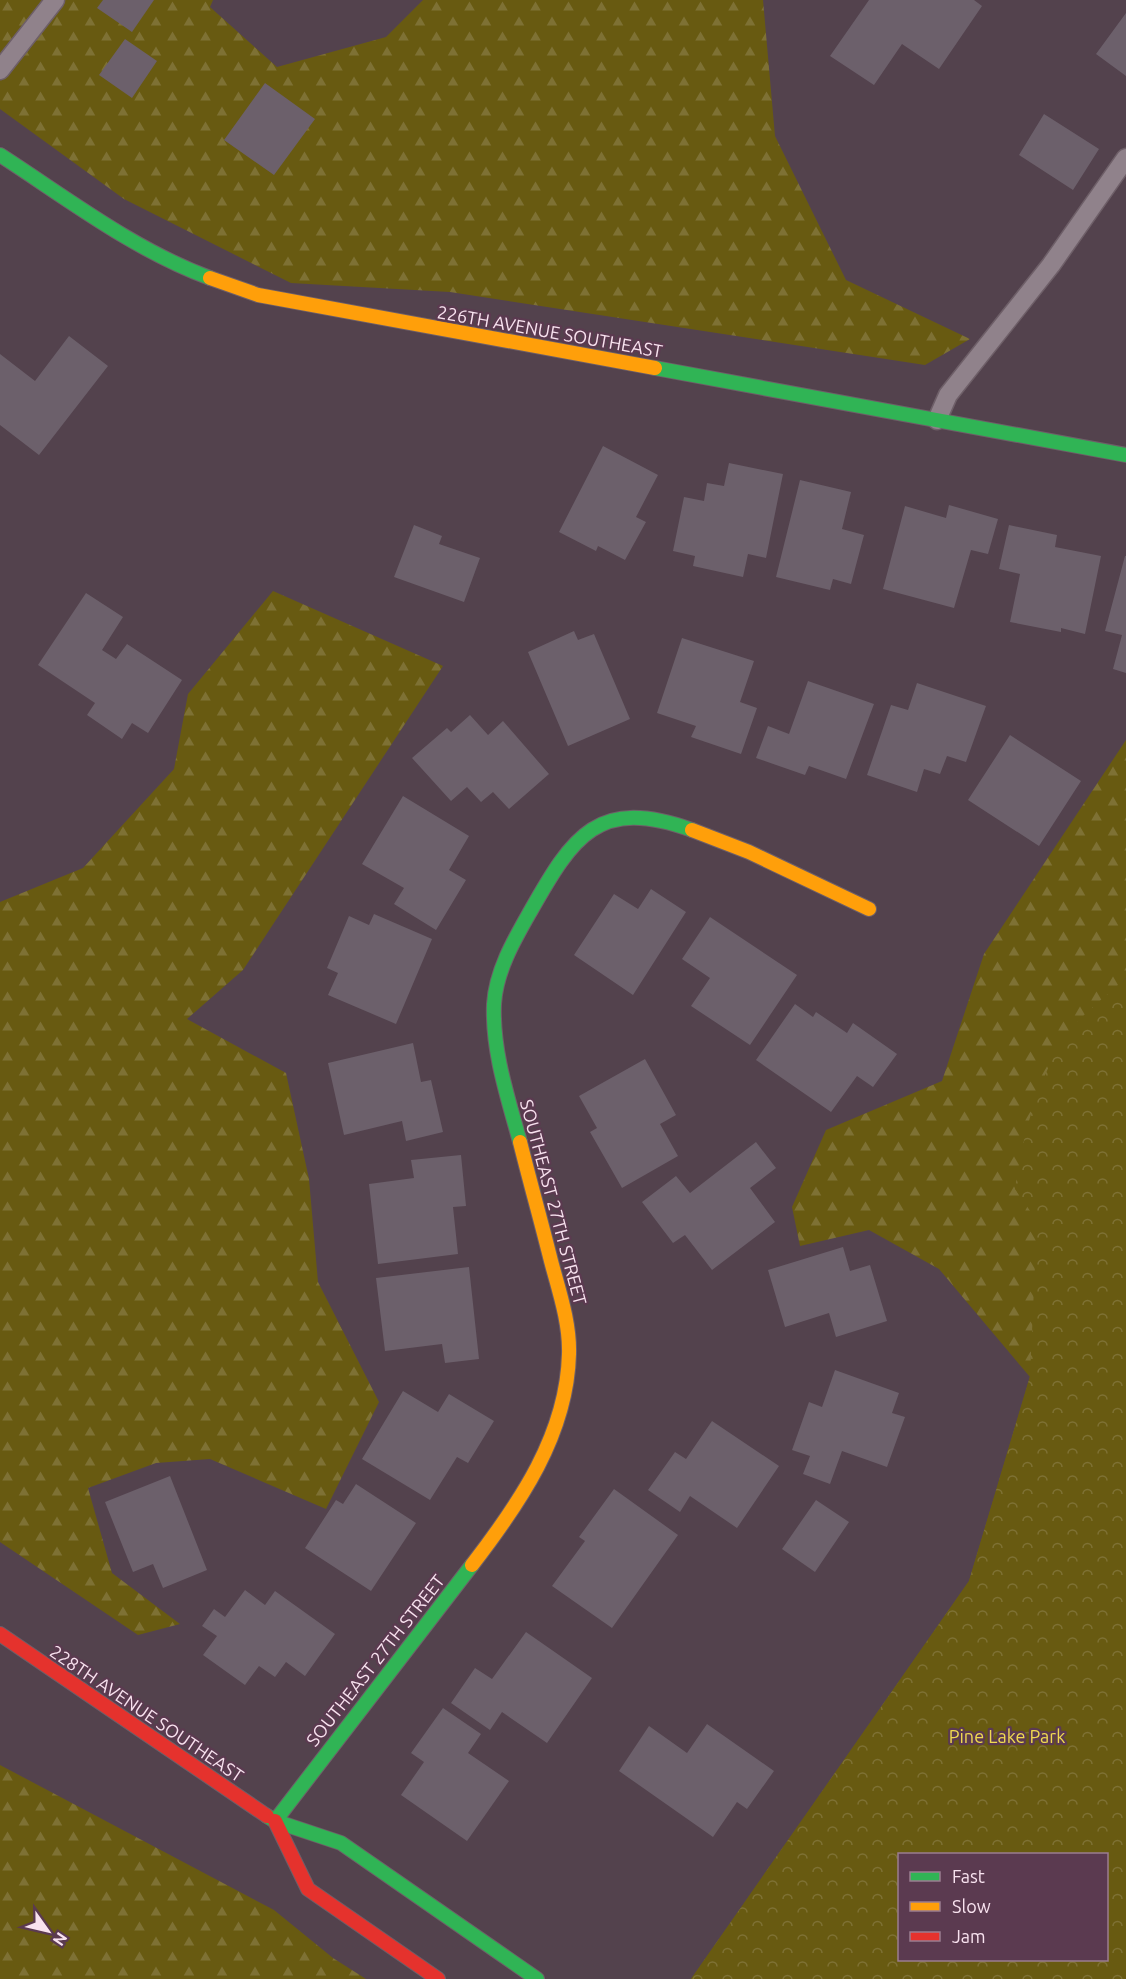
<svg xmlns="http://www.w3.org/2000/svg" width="1126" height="1979" viewBox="0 0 1126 1979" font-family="Ubuntu,sans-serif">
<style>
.forest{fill:url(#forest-firs);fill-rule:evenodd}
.park{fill:url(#park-crowns);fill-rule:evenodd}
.building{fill:#6c606b}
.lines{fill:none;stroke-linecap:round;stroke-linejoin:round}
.lane-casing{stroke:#6e5f68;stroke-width:21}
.fast-casing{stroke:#6e5f68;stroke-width:16}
.slow-casing{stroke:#6e5f68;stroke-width:16}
.jam-casing{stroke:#6e5f68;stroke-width:16}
.lane{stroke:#90828b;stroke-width:18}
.fast{stroke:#30b455;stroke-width:14}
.slow{stroke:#ff9f0a;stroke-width:14}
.jam{stroke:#e5322d;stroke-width:14}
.labels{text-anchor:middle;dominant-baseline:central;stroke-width:4.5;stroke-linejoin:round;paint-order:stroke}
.street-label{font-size:18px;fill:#f8e2ef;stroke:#5b3a50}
.park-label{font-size:18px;fill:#f0da50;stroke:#5b3a50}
</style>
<defs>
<pattern id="forest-firs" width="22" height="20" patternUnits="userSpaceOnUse" patternTransform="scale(1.5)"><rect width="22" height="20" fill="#685a11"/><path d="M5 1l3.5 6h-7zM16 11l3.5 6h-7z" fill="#7e7134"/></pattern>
<pattern id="park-crowns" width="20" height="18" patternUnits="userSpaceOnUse" patternTransform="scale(1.5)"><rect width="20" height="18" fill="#685a11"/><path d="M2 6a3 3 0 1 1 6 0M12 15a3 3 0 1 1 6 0" fill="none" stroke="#7e7134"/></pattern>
</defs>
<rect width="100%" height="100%" fill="#53424d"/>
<!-- forest -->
<path class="forest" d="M0,0H213L210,7L277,67L386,37L423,0H763L775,136L846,280L970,339L925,365L450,292L291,283L124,199L0,109Z
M273,591L443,666L243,970L187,1019L286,1073L309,1179L318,1282L379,1402L326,1509L210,1459L156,1463L88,1488L112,1573L180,1624L138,1635L0,1542V902L83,868L174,769L188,694Z
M1126,740V978L1067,1035L1044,1166L1126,1979H691L969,1581L1030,1377L939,1269L869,1230L800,1246L792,1207L826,1130L942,1081L984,954ZM900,1854H1106V1960H900Z
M0,1765L274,1910L333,1958L366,1979H0Z"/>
<!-- park -->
<path class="park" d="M1126,978V1979H691L969,1581L1030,1376L1037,1221L1015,1189C1023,1136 1036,1082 1066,1036C1077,1018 1110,993 1126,978ZM900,1854H1106V1960H900Z"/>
<!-- building -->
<path class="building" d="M103,0H154L132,32L97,8Z
M869,0H974L982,6L939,69L902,44L874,85L830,56Z
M1126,13V76L1096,54Z
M125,39L157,61L132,98L99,75Z
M265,83L315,119L274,175L224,140Z
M1044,114L1099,149L1073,190L1019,155Z
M69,336L108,366L39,455L0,425V354L35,381Z
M603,446L658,475L636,517L646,522L625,560L598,546L596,551L559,532Z
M729,463L783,474L766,558L748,554L743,577L693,566L695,556L673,551L684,497L704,501L707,483L724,486Z
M800,480L851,492L842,529L864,535L851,584L833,579L830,590L776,577Z
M949,505L998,519L988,554L971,550L954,608L883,589L905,506L946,518Z
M414,525L442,536L439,544L480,558L464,602L394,577Z
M1009,525L1057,535L1055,547L1101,556L1085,634L1061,628V632L1010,622L1020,574L999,569Z
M1125,556H1126V673L1113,669L1122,635L1105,631Z
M86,593L123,617L102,650L116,659L127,644L182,680L148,733L132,723L122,739L87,715L95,703L38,665Z
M574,631L578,640L594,634L630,719L568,746L528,652Z
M682,638L754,661L740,702L757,708L741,754L691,737L696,726L657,713Z
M808,681L874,704L846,779L809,766L805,775L756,758L768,726L789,734Z
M917,683L986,706L966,762L947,756L940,774L924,769L917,792L867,775L891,705L908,710Z
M470,715L488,735L503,721L549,774L509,809L493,792L481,802L467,787L451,801L412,758L447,728L451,732Z
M1010,735L1081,781L1039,846L968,800Z
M403,796L469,836L449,870L466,880L436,930L394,904L404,888L362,864Z
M651,889L686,912L633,995L574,955L614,894L638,909Z
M374,914L432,939L396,1024L328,995L338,973L327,968L349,916L369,925Z
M710,917L797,975L750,1045L691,1006L710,978L682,959Z
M795,1004L813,1017L816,1012L847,1033L853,1023L897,1054L873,1087L857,1076L831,1112L756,1060Z
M413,1043L421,1082L431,1080L443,1132L406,1141L402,1121L344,1135L328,1063Z
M645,1059L676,1115L660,1124L678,1156L622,1188L590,1132L597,1128L579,1096Z
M756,1142L776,1168L750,1188L775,1222L712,1270L685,1235L673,1243L642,1202L676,1176L690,1193Z
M461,1155L466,1206L453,1207L458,1254L378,1264L369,1184L414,1178L411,1160Z
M843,1247L850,1271L870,1265L887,1321L836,1337L829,1313L785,1327L768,1270Z
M469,1267L479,1359L445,1363L442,1344L385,1351L376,1278Z
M835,1370L899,1393L892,1413L905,1417L887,1467L842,1451L830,1484L803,1474L810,1456L792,1450L809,1402L822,1407Z
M403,1391L438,1412L449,1394L494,1421L468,1463L457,1457L430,1500L362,1459Z
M712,1421L779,1466L737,1528L690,1496L680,1512L648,1490L675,1452L686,1459Z
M170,1476L207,1570L163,1588L153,1564L133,1572L105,1502Z
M356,1484L416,1523L371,1591L305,1548L336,1500L343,1504Z
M614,1489L678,1535L612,1628L552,1586L585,1541L579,1537Z
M816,1500L849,1522L815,1572L782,1549Z
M245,1590L265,1605L275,1591L335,1634L305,1676L286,1662L275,1677L259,1666L245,1685L203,1655L217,1636L202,1626L214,1609L225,1617Z
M526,1632L592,1678L547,1743L502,1712L490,1730L451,1703L475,1668L492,1679Z
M443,1708L481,1734L468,1753L509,1781L467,1841L401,1795L424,1762L411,1753Z
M707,1724L774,1771L747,1809L737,1802L713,1837L619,1771L649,1726L687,1753Z"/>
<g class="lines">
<defs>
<path id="lane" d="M0,70L55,0
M937,420L948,395L1051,265L1126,158"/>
<path id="fast" d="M0,155C68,199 134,250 210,278
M655,368L1126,455
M520,1142C508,1098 492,1051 494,1004C496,971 514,940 530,912C573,836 598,796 692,830
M267,1816L275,1821L341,1843L537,1979
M275,1821L472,1565"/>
<path id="slow" d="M210,278L258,295L655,368
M692,830L749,852L869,909
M472,1565C519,1504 567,1435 569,1354C570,1323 559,1291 551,1261C541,1221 530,1182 520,1142"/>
<path id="jam" d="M0,1634L267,1816
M275,1821L308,1889L438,1979"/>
</defs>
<!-- lane casing -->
<use href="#lane" class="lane-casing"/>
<!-- fast casing -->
<use href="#fast" class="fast-casing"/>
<!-- slow casing -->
<use href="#slow" class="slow-casing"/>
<!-- jam casing -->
<use href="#jam" class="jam-casing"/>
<!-- lane -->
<use href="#lane" class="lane"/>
<!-- fast -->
<use href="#fast" class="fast"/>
<!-- slow -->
<use href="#slow" class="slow"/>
<!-- jam -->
<use href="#jam" class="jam"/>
</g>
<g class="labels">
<!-- street labels -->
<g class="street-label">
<text transform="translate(550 331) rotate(10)">226TH AVENUE SOUTHEAST</text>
<text transform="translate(554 1202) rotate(75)">SOUTHEAST 27TH STREET</text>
<text transform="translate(375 1660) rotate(-52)">SOUTHEAST 27TH STREET</text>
<text transform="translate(147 1713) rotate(34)">228TH AVENUE SOUTHEAST</text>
</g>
<!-- park labels -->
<g class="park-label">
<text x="1007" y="1736">Pine Lake Park</text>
</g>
</g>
<!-- legend -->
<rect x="898" y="1853" width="210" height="108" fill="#5b3a50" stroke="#9a7d90" stroke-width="1.5"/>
<rect x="910" y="1872" width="30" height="9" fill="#30b455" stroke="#9a7d90" stroke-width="1.5"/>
<text x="952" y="1883" font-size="18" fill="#f8e2ef">Fast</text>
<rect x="910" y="1902" width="30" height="9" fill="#ff9f0a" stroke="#9a7d90" stroke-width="1.5"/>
<text x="952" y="1913" font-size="18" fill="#f8e2ef">Slow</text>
<rect x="910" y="1932" width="30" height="9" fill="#e5322d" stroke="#9a7d90" stroke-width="1.5"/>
<text x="952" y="1943" font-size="18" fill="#f8e2ef">Jam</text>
<!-- north arrow -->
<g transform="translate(48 1931) rotate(124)" stroke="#5b3a50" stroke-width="4.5" paint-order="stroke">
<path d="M0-4.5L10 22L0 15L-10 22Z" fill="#f8e2ef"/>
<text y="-9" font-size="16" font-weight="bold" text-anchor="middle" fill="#f8e2ef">N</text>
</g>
</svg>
